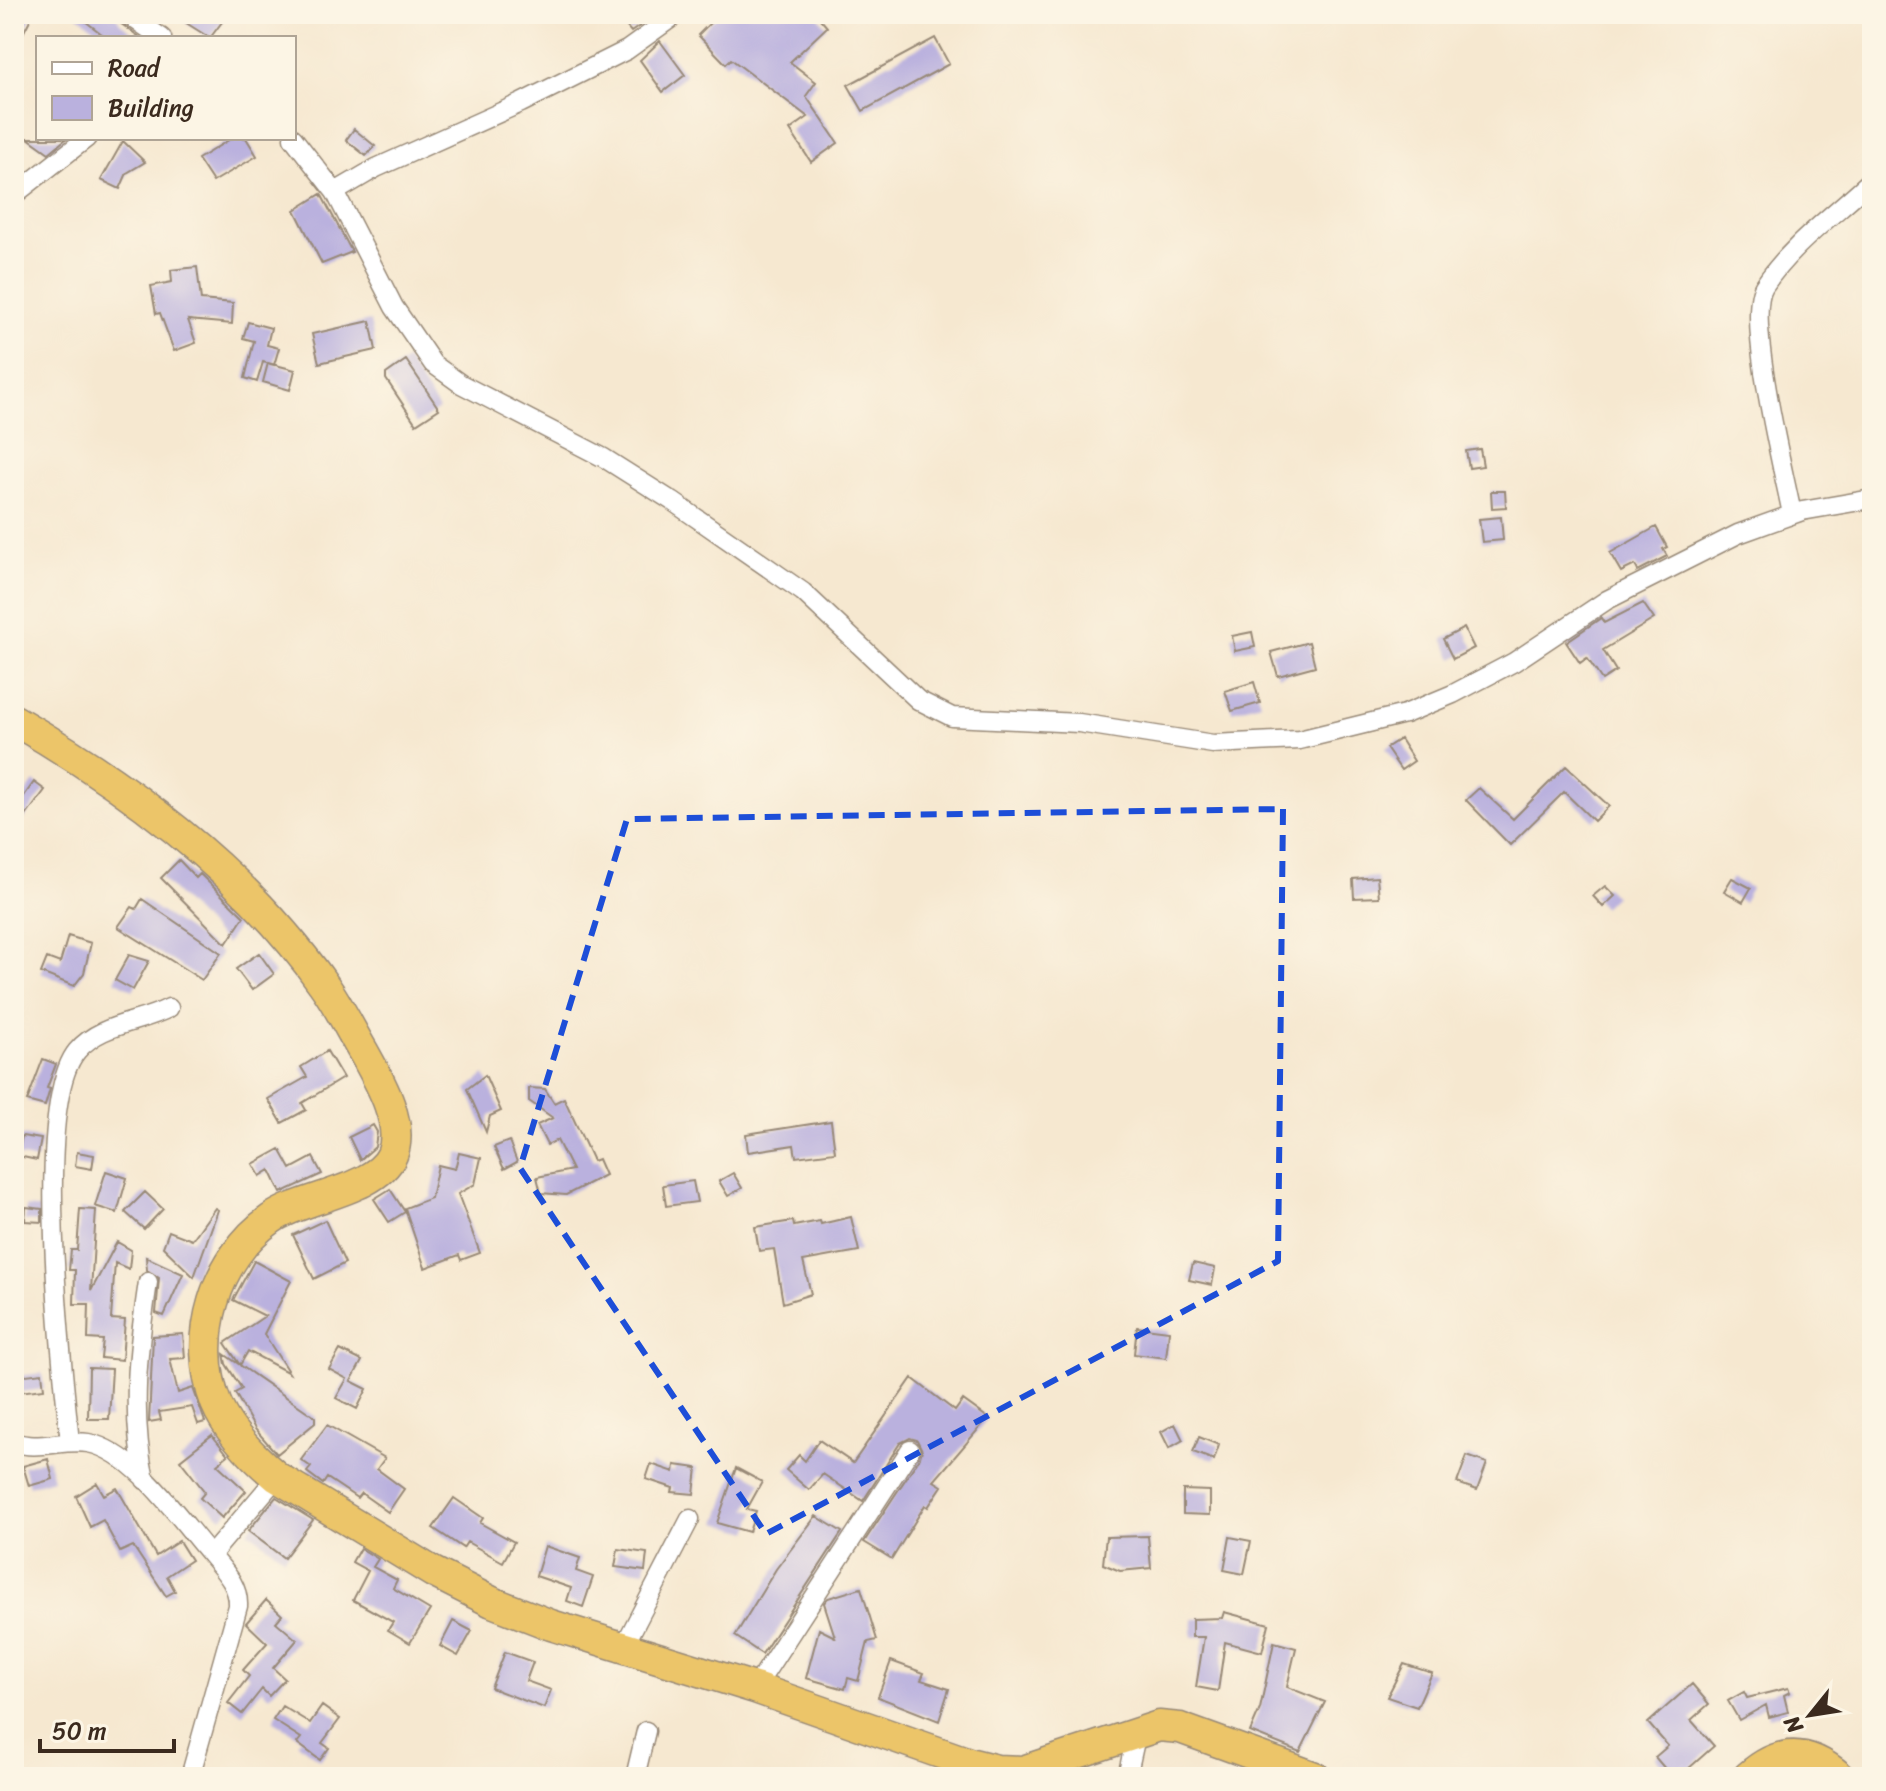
<svg xmlns="http://www.w3.org/2000/svg" width="1886" height="1791" viewBox="0 0 1886 1791" font-family="Sriracha,sans-serif">
<style>
.building{fill:#bab1de}
.lines{fill:none;stroke-linecap:round;stroke-linejoin:round}
.minor-casing{stroke:#988977;stroke-width:21}
.trunk-casing{stroke:#988977;stroke-width:33}
.minor{stroke:#fff;stroke-width:18}
.trunk{stroke:#ecc569;stroke-width:30}
.marked{fill:none;stroke:#1d4ed8;stroke-width:6;stroke-dasharray:16 10;stroke-linejoin:round}
</style>
<rect width="100%" height="100%" fill="#fcf5e5"/>
<filter id="ink" filterUnits="userSpaceOnUse"><feTurbulence type="fractalNoise" baseFrequency=".0125" numOctaves="2"/><feDisplacementMap in="SourceGraphic" scale="16" xChannelSelector="R" yChannelSelector="G"/><feConvolveMatrix kernelMatrix="1 2 1 2 8 2 1 2 1" color-interpolation-filters="sRGB"/></filter>
<filter id="wash" filterUnits="userSpaceOnUse"><feTurbulence type="fractalNoise" baseFrequency=".006" numOctaves="4" result="noise"/><feDisplacementMap in="SourceGraphic" scale="32" xChannelSelector="R" yChannelSelector="G"/><feGaussianBlur stdDeviation="1.8" result="paint"/><feColorMatrix in="noise" values="0 0 0 0 0 0 0 0 0 0 0 0 0 0 0 0 0 1.4 0 .05"/><feComposite in="paint" operator="in"/></filter>
<g filter="url(#wash)">
<rect width="100%" height="100%" fill="#f6e8d0"/>
<g id="blocks">
<!-- building -->
<path class="building" d="M14,14H33L14,51Z
M76,14H115L120,23L141,38H107Z
M172,14H228L210,38Z
M616,14H648L651,18L631,32Z
M719,14H816L827,27L790,62L816,82L806,96L838,143L811,162L790,130L808,117L731,59L726,64L698,35Z
M935,38L949,64L863,111L848,85Z
M660,41L685,75L663,92L640,60Z
M354,129L375,146L366,156L346,140Z
M28,138H67L49,153Z
M232,138H246L257,156L213,182L198,159Z
M123,141L145,162L127,173L120,189L101,180Z
M321,194L352,252L322,264L295,210Z
M197,267L201,300L233,303L232,324L188,320L196,343L174,351L160,313L156,314L151,286L172,282L171,270Z
M370,321L376,350L319,363L312,334Z
M248,322L271,328L267,345L279,348L274,365L263,362L257,382L245,378L254,341L243,338Z
M406,360L439,409L416,424L386,379V374Z
M268,363L295,370L290,390L263,382Z
M1480,449L1483,466L1469,468L1466,451Z
M1491,491H1505L1506,507L1492,508Z
M1501,517L1503,540L1482,542L1479,519Z
M1656,527L1667,547L1663,549L1667,556L1638,571L1635,565L1621,572L1610,553Z
M1643,603L1654,619L1603,650L1616,671L1602,680L1587,658L1580,663L1566,642L1601,618L1604,623Z
M1464,628L1474,648L1453,659L1443,639Z
M1252,632L1255,647L1235,651L1232,636Z
M1309,642L1315,666L1278,676L1271,652Z
M1254,682L1260,703L1232,711L1225,691Z
M1400,739L1414,761L1401,770L1386,748Z
M1566,766L1609,806L1594,821L1564,792L1510,845L1466,800L1479,788L1513,819Z
M34,782L45,790L17,828L14,825V810Z
M179,860L196,878L200,874L244,917L226,944L161,878Z
M1377,877L1379,897L1354,898L1353,879Z
M1732,878L1751,888L1743,902L1724,891Z
M1605,886L1615,896L1603,907L1593,896Z
M142,899L221,953L202,980L118,927L132,907L136,909Z
M68,936L91,943L84,973L74,986L41,973L47,958L60,963Z
M259,953L274,974L252,990L236,969Z
M129,955L149,961L133,990L115,980Z
M327,1051L343,1078L302,1103L306,1110L282,1123L268,1099L307,1077L301,1067Z
M43,1059L56,1064L47,1088L50,1089L45,1106L27,1101Z
M485,1075L501,1111L490,1116L486,1132L467,1089Z
M529,1088L545,1089L554,1103L564,1098L593,1161L598,1159L605,1175L566,1195L541,1193L537,1177L572,1170L557,1140L547,1145L537,1125L553,1118L529,1101Z
M831,1121L835,1152L796,1157L794,1145L748,1152L746,1134Z
M373,1125L377,1132L375,1147L360,1160L349,1137Z
M22,1136L41,1139L37,1160L18,1156Z
M509,1141L517,1162L504,1169L494,1147Z
M280,1149L291,1169L313,1157L322,1174L281,1193L270,1170L260,1176L253,1164Z
M77,1152L94,1155L92,1169L75,1166Z
M459,1153L481,1158L475,1184L458,1194L480,1253L461,1260L459,1255L425,1268L405,1208L431,1198L438,1165L455,1169Z
M106,1171L127,1178L117,1213L95,1206Z
M733,1173L742,1188L728,1196L719,1181Z
M693,1181L697,1202L666,1206L663,1185Z
M390,1189L405,1212L389,1222L374,1199Z
M145,1192L163,1209L144,1229L125,1212Z
M26,1207L42,1209V1222L25,1221Z
M215,1208L218,1210L194,1277L163,1247L169,1231L192,1240Z
M80,1209L96,1210L91,1291L117,1242L131,1250L129,1269L115,1263L111,1319L125,1320L122,1360L101,1358L103,1340L88,1339L89,1304H74L75,1270H69L71,1250H77Z
M851,1217L859,1251L803,1261L811,1294L783,1303L774,1249L759,1251L755,1227L793,1221L794,1226L820,1221L821,1224Z
M325,1220L345,1263L314,1279L293,1235Z
M146,1257L183,1274L164,1316L156,1313L159,1278L147,1270Z
M254,1261L291,1281L264,1334L289,1373L248,1351L240,1365L225,1343L265,1316L233,1300Z
M1193,1263L1215,1268L1212,1285L1189,1280Z
M1137,1327L1169,1331L1166,1358L1134,1354Z
M183,1334L185,1358L170,1359L178,1393L193,1388L205,1422L198,1424L192,1407L159,1412L161,1420L149,1422L153,1336Z
M340,1350L362,1361L351,1381L367,1389L357,1409L336,1398L347,1379L329,1369Z
M224,1354L315,1417V1423L277,1454L255,1429L235,1393L242,1389L226,1364Z
M89,1368L112,1369L109,1419H88Z
M42,1373L44,1389L19,1392L17,1376Z
M912,1378L955,1411L963,1400L988,1418L934,1481L942,1486L928,1507L925,1505L892,1559L864,1542L920,1457L922,1450L917,1440L910,1438L900,1443L863,1501L823,1474L809,1490L786,1470L799,1455L805,1461L819,1440L853,1463Z
M1175,1424L1183,1440L1169,1448L1161,1432Z
M327,1425L385,1458L377,1469L404,1489L388,1512L361,1493L357,1498L327,1478L323,1484L307,1472L311,1467L301,1460Z
M212,1435L228,1455L217,1464L246,1491L222,1518L200,1498L205,1492L180,1460Z
M1199,1437L1219,1445L1214,1460L1193,1452Z
M1467,1456L1487,1463L1477,1490L1457,1483Z
M48,1459L53,1479L29,1486L23,1466Z
M651,1464L674,1472L675,1465L697,1468L694,1494L672,1492L673,1488L646,1479Z
M736,1468L762,1482L747,1509L756,1511L749,1532L717,1523Z
M97,1483L104,1495L117,1488L156,1556L179,1541L191,1560L167,1576L175,1591L166,1596L133,1546L120,1552L103,1520L90,1527L76,1496Z
M1183,1490L1210,1491V1515L1183,1514Z
M276,1497L313,1520L284,1558L248,1531Z
M454,1498L483,1518L480,1523L514,1542L503,1562L467,1542L463,1548L433,1528Z
M816,1516L842,1532L762,1654L735,1636L776,1569Z
M1148,1536L1151,1568L1120,1571L1103,1564L1106,1537Z
M1230,1537L1251,1541L1244,1574L1224,1570Z
M545,1546L580,1558L576,1571L593,1577L583,1607L567,1601L571,1588L536,1576Z
M360,1548L378,1559L373,1567L397,1580L393,1588L430,1610L410,1643L388,1630L393,1622L353,1600L368,1571L352,1562Z
M618,1549L647,1553L645,1571L615,1567Z
M861,1588L877,1640L868,1642L858,1681L848,1678L845,1689L806,1678L819,1629L835,1637L824,1603L828,1598Z
M266,1600L282,1615L276,1622L297,1640L273,1668L285,1679L269,1696L262,1689L242,1714L228,1703L249,1676L243,1670L267,1643L246,1623Z
M1224,1612L1269,1624L1262,1652L1225,1642L1218,1691L1196,1687L1204,1637H1192V1619L1222,1618Z
M453,1621L472,1631L458,1656L440,1646Z
M1274,1642L1296,1648L1287,1687L1325,1702L1300,1752L1250,1732L1260,1709Z
M505,1652L533,1662L526,1681L551,1690L544,1708L491,1688Z
M891,1661L924,1673L921,1680L949,1689L939,1721L878,1697Z
M1404,1664L1432,1673L1417,1707L1387,1697Z
M1692,1684L1709,1704L1691,1720L1714,1746L1679,1777H1672L1655,1757L1668,1746L1648,1723Z
M1788,1688L1790,1692L1784,1695L1788,1712L1769,1717L1766,1705L1739,1720L1728,1701L1744,1692L1747,1698Z
M282,1706L310,1723L322,1706L340,1719L322,1743L329,1748L320,1760L297,1743L301,1738L273,1720Z"/>
</g>
</g>
<g filter="url(#ink)">
<use href="#blocks" fill-opacity="0" stroke="#988977" stroke-width="2"/>
<g class="lines">
<defs>
<path id="minor" d="M127,14L162,38
M293,138L335,192L394,307L433,364L461,384L604,458L672,501L803,592L918,700L952,717L1079,723L1213,744L1299,740L1405,714L1453,694L1514,662L1607,600L1738,534L1802,511L1872,499
M335,192L376,168L521,103L627,50L677,14
M14,195L87,138
M1792,514C1784,473 1745,316 1764,286C1790,246 1835,214 1869,182
M14,1442C37,1451 63,1439 88,1443C134,1451 181,1521 211,1555L277,1477
M70,1442C62,1368 33,1103 77,1051C101,1023 138,1024 169,1008
M145,1480C130,1414 138,1349 148,1282
M623,1648L690,1519
M755,1688L910,1450
M190,1777L238,1606C239,1585 224,1571 211,1555
M635,1777L646,1731
M1127,1777L1137,1732"/>
<path id="trunk" d="M14,720C132,788 245,873 324,985C339,1006 351,1031 364,1053C379,1080 405,1124 392,1155C376,1191 301,1197 271,1219C215,1258 191,1339 216,1403C228,1432 253,1457 277,1477L433,1572L492,1602L551,1625L755,1688L969,1763L997,1770L1023,1771L1159,1726L1180,1728L1315,1777
M1748,1777C1779,1749 1808,1749 1840,1777"/>
</defs>
<!-- minor casing -->
<use href="#minor" class="minor-casing"/>
<!-- trunk casing -->
<use href="#trunk" class="trunk-casing"/>
<!-- minor -->
<use href="#minor" class="minor"/>
<!-- trunk -->
<use href="#trunk" class="trunk"/>
</g>
</g>
<!-- marked area -->
<path class="marked" d="M1283,809L1278,1261L766,1534L520,1168L627,819Z"/>
<!-- margin -->
<rect width="1886" height="1791" fill="none" stroke="#fcf5e5" stroke-width="48"/>
<!-- legend -->
<rect x="36" y="36" width="260" height="104" fill="#fcf5e5" stroke="#afa495" stroke-width="2"/>
<rect x="52" y="62" width="40" height="12" fill="#ffffff" stroke="#afa495" stroke-width="2"/>
<text x="108" y="76" font-size="24" fill="#3b2a1e">Road</text>
<rect x="52" y="96" width="40" height="24" fill="#bab1de" stroke="#afa495" stroke-width="2"/>
<text x="108" y="116" font-size="24" fill="#3b2a1e">Building</text>
<!-- north arrow -->
<g transform="translate(1810 1715) rotate(240)" stroke="#fcf5e5" stroke-width="6" paint-order="stroke">
<path d="M0-6L14 30L0 20L-14 30Z" fill="#3b2a1e"/>
<text y="-12" font-size="22" font-weight="bold" text-anchor="middle" fill="#3b2a1e">N</text>
</g>
<!-- scale -->
<path d="M40 1739v12h134v-12" fill="none" stroke="#3b2a1e" stroke-width="4"/>
<text x="52" y="1739" font-size="24" fill="#3b2a1e" stroke="#fcf5e5" stroke-width="6" paint-order="stroke">50 m</text>
</svg>
